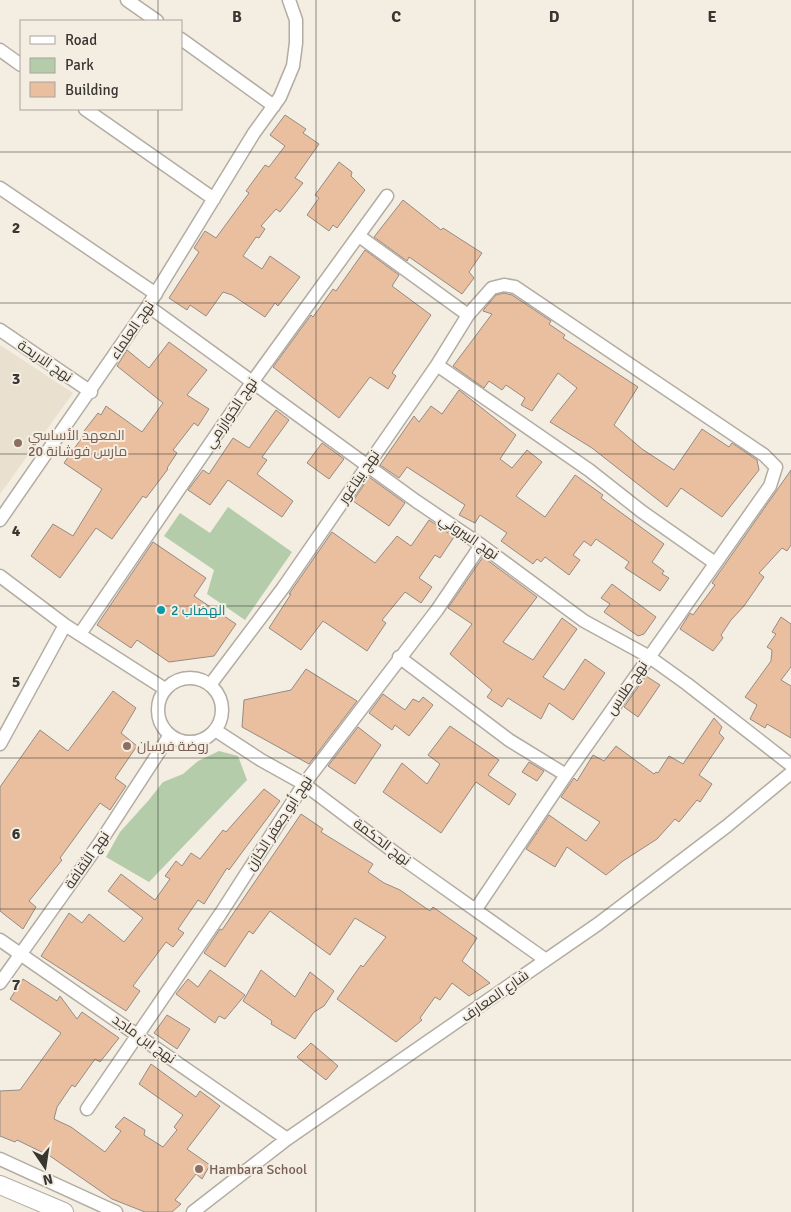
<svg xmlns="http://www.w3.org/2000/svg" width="791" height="1212" viewBox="0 0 791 1212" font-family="Signika,Cairo,sans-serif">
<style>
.built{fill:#eae0cf}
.green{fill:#b4cca9}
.building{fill:#eabf9f;stroke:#958b84}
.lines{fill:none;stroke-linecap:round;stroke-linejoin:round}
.street-casing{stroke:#b3aca2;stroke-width:15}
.secondary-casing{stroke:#b3aca2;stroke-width:20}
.street{stroke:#fff;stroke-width:12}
.secondary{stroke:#fff;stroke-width:18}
.grid{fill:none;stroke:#393632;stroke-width:1;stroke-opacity:0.55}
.education-dot{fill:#8d6e63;stroke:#f4ede2;stroke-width:2}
.culture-dot{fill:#0f9aa8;stroke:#f4ede2;stroke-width:2}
.labels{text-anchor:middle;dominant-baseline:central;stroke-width:4;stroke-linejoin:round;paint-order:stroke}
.street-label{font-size:14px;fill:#393632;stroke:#f4ede2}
.education-label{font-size:14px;fill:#785e54;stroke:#f4ede2;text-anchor:start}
.culture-label{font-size:14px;fill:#0d838f;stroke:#f4ede2;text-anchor:start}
.grid-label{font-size:16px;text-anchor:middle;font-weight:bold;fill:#393632;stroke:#f4ede2;stroke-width:4;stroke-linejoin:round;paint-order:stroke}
</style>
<rect width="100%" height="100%" fill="#f4ede2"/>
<!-- built -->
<path class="built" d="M0,345L73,393L0,494Z"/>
<!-- green -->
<path class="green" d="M228,507L292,552L245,620L207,594L214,570L164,536L180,513L210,533Z
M219,751L238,756L247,780L149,882L106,857L120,832L148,801L163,782L183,774L198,761Z"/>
<!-- building -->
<path class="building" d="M285,115L306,129L303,133L319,144L295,178L303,183L280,212L276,209L261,226L265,229L259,238L256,237L243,256L262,269L270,256L300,277L278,306L275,303L265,317L232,295L223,292L206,316L190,305L187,310L169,298L199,252L194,248L205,231L216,238L249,193L246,191L265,165L269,167L285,146L270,135Z
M339,162L352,172L351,176L365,190L337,228L333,225L329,231L307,215L319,198L315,195Z
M403,200L441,230L443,228L482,253L469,272L474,278L462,294L412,259L409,257L407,261L374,237Z
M365,250L399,275L392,286L431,315L392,373L396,376L388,389L370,377L339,418L273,367L311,315L313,317L333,289L336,291Z
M504,293L512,295L551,321L549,324L565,335L563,338L638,387L614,425L642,449L674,470L702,429L729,447L732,443L757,460L759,470L722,517L681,488L667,507L592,448L550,422L577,388L558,373L532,411L521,405L525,398L506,385L502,390L489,381L484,388L453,366L492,314L483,311L485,308L496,295Z
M169,342L207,370L187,395L209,409L198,426L194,423L173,450L177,453L167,468L168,469L146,498L143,496L112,539L96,528L60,578L31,556L53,524L73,536L102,489L64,463L86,432L84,431L98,413L101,415L106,406L142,432L163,403L117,366L127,350L149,368Z
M459,390L516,435L500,459L512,468L527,450L542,462L516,496L545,517L575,475L603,495L601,498L664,544L652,562L664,571L662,574L669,578L660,591L625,568L629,562L596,539L591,546L584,541L573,555L580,560L569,575L545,557L541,562L537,559L533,564L501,541L507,533L480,515L475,523L459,515L465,505L407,467L399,478L380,465L414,416L419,422L431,406L442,414Z
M276,410L289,420L262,457L267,460L257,474L293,501L282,517L228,480L210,505L188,490L203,470L209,474L233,438L249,448Z
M322,443L344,459L329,479L307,463Z
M791,470V545L787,551L782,548L759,573L764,577L744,606L731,620L721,635L723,638L713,651L680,629L690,613L693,615L715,585L712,583Z
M369,477L405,503L389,526L353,501Z
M429,520L454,537L440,558L435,555L419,578L432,587L421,603L405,592L382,620L386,623L367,651L323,621L301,650L269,628L291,594H289L332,532L375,563L397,536L411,546Z
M153,542L206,578L194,596L236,624L214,656L169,662L137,640L131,648L97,625Z
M483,557L537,597L503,642L533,660L562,618L577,629L543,677L564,690L585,659L605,673L573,720L549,703L541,719L508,698L502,707L487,697L492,690L450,654L472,624L448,608Z
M612,584L656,617L644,634L638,636L604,612L610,604L601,598Z
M781,617L791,624V667L781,680L791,686V738L767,724L765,728L750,719L757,705L745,697L771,661L772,650L767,647L776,634L772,632Z
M306,669L357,701L309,764L242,727L244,700L291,690Z
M646,676L660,685L638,717L624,707Z
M113,691L136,708L121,733L137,746L115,778L126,786L110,810L100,803L60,858L62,860L29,901L36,907L23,929L0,911V787L40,730L68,751Z
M383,694L405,710L413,699L419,702L423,697L433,705L409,736L395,725L392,730L369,713Z
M714,718L722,727L719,733L724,738L699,775L712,784L700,802L697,800L679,822L675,819L657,839L623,861L606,875L567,847L555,867L526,849L549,815L586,841L600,822L561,797L574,778L577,781L593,755L604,761L616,746L654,774L656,772L658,773L669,756L683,764Z
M450,726L499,760L488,775L516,794L509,805L476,782L441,833L383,792L402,763L427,784L440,764L428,755Z
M358,727L381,745L355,784L328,766Z
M529,762L544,771L537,781L522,772Z
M264,789L280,801L229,870L227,868L204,904L198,900L178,929L184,933L173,947L166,942L133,986L140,991L126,1011L41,956L69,913L82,923L89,914L124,942L143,918L108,891L121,874L155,900L170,879L165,876L176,861L182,866L191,853L200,859L223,830L226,832Z
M301,814L323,829L321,832L373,864L368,872L384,883L400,890L430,911L433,907L477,938L462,961L490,983L469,996L452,983L440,1000L435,997L420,1018L422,1020L396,1042L337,999L361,965L363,967L386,937L355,918L330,955L270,911L253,934L249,931L225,967L204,953L220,929L222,930Z
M210,970L245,995L225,1019L219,1016L215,1023L176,994L188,979L198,987Z
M261,970L295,997L310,972L334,991L324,1006L314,1012L295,1039L271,1024L272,1021L243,1001Z
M23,979L57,1001L60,996L77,1019L82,1012L119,1038L100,1062L95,1059L75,1087L72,1085L57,1107L54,1119L71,1127L105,1152L121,1131L115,1127L124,1117L145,1130L144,1135L163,1147L177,1130L174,1127L183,1115L139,1084L151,1064L196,1097L200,1091L220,1106L187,1149L210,1165L202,1179L196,1174L175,1200L181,1204L172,1212H145L112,1199L50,1156L17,1140L15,1142L0,1136V1091L20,1090L61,1033L10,999Z
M167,1015L190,1029L177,1049L154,1033Z
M311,1043L338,1066L326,1080L297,1057Z"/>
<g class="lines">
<defs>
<path id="street" d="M127,0L157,21
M181,39L274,106
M0,50L21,65
M85,109L214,199
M0,188L156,294
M359,236L468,315
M148,306L416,501L481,545L584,621L648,656L687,684L791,765
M0,330L91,392
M437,365L589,470L641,511L715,563
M0,520L148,306L254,133L280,97L293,66L296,43V20L289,0
M0,576L65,625L165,689
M80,634L253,381L387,196
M399,657L509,740L566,775
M158 710a32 32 0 1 1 64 0a32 32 0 1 1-64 0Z
M210,685L283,588L437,365L468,315L492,288L504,285L515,287L764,455L776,467L770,486L566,775L476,909
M215,730L261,760L304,784L402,858L546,960
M0,744L65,625
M0,940L287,1139
M0,983L101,841L170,735
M87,1109L221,913L304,784L437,610L481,545
M0,1159L116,1212
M193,1212L287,1139L598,924L727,826L791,773"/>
<path id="secondary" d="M0,1185L64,1212"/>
</defs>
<!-- street casing -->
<use href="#street" class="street-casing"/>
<!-- secondary casing -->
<use href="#secondary" class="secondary-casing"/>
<!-- street -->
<use href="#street" class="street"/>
<!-- secondary -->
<use href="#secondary" class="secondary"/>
</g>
<!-- grid -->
<path class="grid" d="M158,0V21M316,0V1212M475,0V1212M633,0V1212M158,109V1212M0,152H791M0,303H791M0,454H791M0,606H791M0,758H791M0,909H791M0,1060H791"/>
<!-- markers -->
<g class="education-dot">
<circle cx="18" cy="443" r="5"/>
<circle cx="127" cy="746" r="5"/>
<circle cx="199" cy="1169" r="5"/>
</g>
<circle class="culture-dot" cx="161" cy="610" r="5"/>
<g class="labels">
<!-- street labels -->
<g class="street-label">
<text transform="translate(132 330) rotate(-56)">نهج العلماء</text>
<text transform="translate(45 361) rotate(34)">نهج الاريحة</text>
<text transform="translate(231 413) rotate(-56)">نهج الخوارزمي</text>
<text transform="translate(359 477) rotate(-56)">نهج بيتاغور</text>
<text transform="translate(469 537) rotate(34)">نهج البيروني</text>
<text transform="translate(627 688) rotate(-56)">نهج طلاس</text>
<text transform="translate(279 823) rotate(-57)">نهج أبو جعفر الخازن</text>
<text transform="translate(382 842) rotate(37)">نهج الحكمة</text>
<text transform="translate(87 860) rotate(-55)">نهج الثقافة</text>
<text transform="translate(495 996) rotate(-35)">شارع المعارف</text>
<text transform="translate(144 1039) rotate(35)">نهج ابن ماجد</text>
</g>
<!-- education labels -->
<g class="education-label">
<text x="28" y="435">المعهد الأساسي<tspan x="28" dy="16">20 مارس فوشانة</tspan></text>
<text x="137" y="746">روضة فرسان</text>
<text x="209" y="1169">Hambara School</text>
</g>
<!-- culture labels -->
<g class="culture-label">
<text x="171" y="610">الهضاب 2</text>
</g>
</g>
<g class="grid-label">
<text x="237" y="22">B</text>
<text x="396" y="22">C</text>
<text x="554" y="22">D</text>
<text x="712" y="22">E</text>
<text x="16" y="233">2</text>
<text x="16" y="384">3</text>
<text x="16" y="536">4</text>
<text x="16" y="687">5</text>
<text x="16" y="839">6</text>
<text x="16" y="990">7</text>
</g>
<!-- legend -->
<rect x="20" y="20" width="162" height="90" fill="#f4ede2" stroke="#a9a49c"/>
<rect x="30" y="36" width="25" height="8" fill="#ffffff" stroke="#a9a49c"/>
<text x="65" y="45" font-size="15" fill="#393632">Road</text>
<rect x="30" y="58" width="25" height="15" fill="#b4cca9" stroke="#a9a49c"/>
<text x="65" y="70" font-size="15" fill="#393632">Park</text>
<rect x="30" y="82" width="25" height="15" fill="#eabf9f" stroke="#a9a49c"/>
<text x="65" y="95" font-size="15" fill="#393632">Building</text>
<!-- north arrow -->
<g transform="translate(45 1167) rotate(167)" stroke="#f4ede2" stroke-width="4" paint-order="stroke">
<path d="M0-4L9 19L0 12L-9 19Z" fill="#393632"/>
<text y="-8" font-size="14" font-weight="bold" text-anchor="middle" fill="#393632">N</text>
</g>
</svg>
